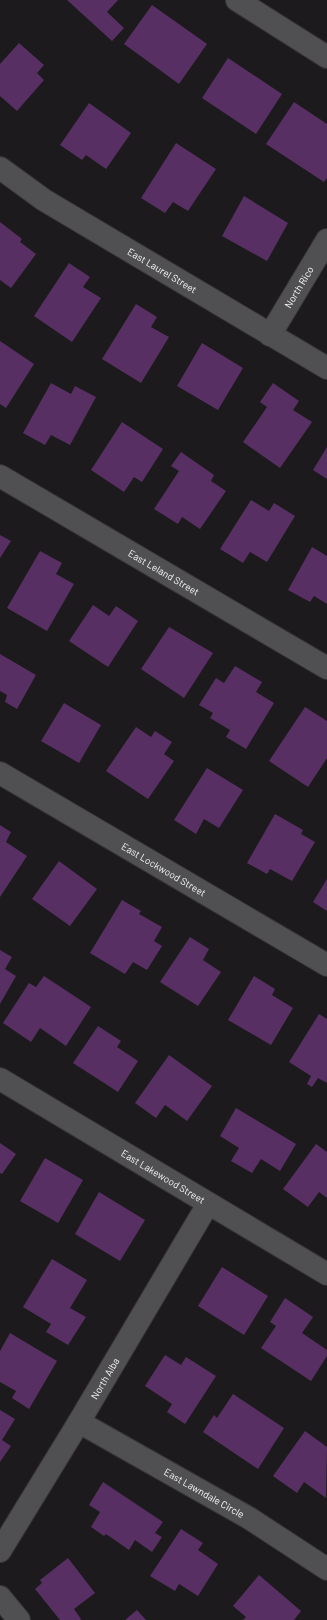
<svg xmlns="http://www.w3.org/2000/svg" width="327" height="1620" viewBox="0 0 327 1620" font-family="Barlow,sans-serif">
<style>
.building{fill:#572f63}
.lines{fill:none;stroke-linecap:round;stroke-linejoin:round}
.minor-casing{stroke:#373437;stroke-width:24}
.tertiary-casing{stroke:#373437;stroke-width:24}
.minor{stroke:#504f51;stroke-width:22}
.tertiary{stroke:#504f51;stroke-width:22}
.labels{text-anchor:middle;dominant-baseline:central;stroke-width:4;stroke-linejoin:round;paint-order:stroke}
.street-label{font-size:10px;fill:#f5f4f6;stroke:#070607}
</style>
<rect width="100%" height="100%" fill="#1d1a1d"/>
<!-- building -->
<path class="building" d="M67,0H118L107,12L124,28L112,41Z
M152,5L207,44L179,84L124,44Z
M19,43L44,65L37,73L44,80L17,111L0,96V64Z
M228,58L282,94L256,134L202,98Z
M294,102L327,124V178L324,182L266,144Z
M89,103L131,133L106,169L86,155L82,160L60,145Z
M176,143L216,169L188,211L173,202L165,213L141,198Z
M244,196L288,223L267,261L222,236Z
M0,222L22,239L20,242L36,254L11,288L0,280Z
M69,263L90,277L83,287L101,298L72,342L34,316Z
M136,304L157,317L151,327L169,337L141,383L102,359Z
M0,341L34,364L6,408L0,404Z
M202,343L243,368L218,410L177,386Z
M51,383L71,394L75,386L96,397L70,445L51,435L45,445L23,433Z
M273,383L299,401L293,410L312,422L280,468L243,442L267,407L260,402Z
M122,422L163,449L142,482L134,477L124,492L91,470Z
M327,447V479L313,470Z
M181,452L214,475L211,481L226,491L200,529L182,517L178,524L154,509L179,471L171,466Z
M251,500L269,511L274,503L295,516L267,562L250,552L243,563L220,549Z
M0,535L11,541L0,558Z
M312,547L327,556V604L314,596L310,602L288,590Z
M40,551L62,563L56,574L74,584L47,631L7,608Z
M93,605L109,616L116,606L138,621L108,667L69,641Z
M169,627L213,653L184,698L141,669Z
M0,654L36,675L17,709L5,702L7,695L0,691Z
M235,666L262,682L256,692L274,703L246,749L226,737L230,730L210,718L213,713L199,705L216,678L224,683Z
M64,703L101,725L79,763L41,741Z
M305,707L327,721V758L308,787L269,761Z
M136,727L151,737L155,731L172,742L164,754L174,761L148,799L106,771Z
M207,768L243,790L219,828L204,819L196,834L174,820Z
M275,814L303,830L301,834L315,842L292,881L270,869L267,874L247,863Z
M0,825L11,832L6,842L27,856L0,897Z
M59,861L97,889L70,926L32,899Z
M327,879V911L313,902Z
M122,900L141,911L139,914L162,927L154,941L162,946L147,970L133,962L125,974L90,953Z
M190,937L209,949L203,960L221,972L198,1006L160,982Z
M0,950L12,957L5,969L16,976L0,1004Z
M44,976L91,1007L66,1046L40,1028L31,1042L3,1023L29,983L36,987Z
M254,976L275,989L272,995L293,1008L271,1045L228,1020Z
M319,1014L327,1019V1083L318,1078L312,1087L307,1084L311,1076L289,1062Z
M98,1026L121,1041L117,1047L138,1061L118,1092L73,1063Z
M169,1055L212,1086L187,1121L165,1105L156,1118L135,1103Z
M236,1108L296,1144L280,1171L261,1159L252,1173L231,1161L239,1148L220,1136Z
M0,1143L16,1154L2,1174L0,1173Z
M316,1144L327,1152V1198L319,1192L308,1207L283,1189Z
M45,1158L83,1180L58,1223L20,1201Z
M99,1192L145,1220L120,1261L75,1234Z
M52,1259L87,1280L70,1308L86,1317L68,1345L46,1332L51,1324L23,1307Z
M222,1267L268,1296L244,1335L198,1306Z
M285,1298L313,1317L302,1333L327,1350V1356L311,1381L261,1348L276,1326L270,1322Z
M10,1333L57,1361L29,1409L12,1398L16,1391L0,1382V1351Z
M165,1355L181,1365L186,1357L216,1376L185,1424L167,1412L172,1404L145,1386Z
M233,1394L284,1428L258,1469L203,1432L214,1415L217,1418Z
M0,1410L15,1419L2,1440L11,1446L0,1462Z
M305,1431L327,1447L326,1498L304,1482L297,1493L273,1476Z
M103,1482L163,1522L155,1533L162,1537L152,1552L135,1540L129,1550L106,1534L104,1536L91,1527L100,1512L89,1505Z
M181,1529L203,1543L198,1550L218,1564L198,1596L179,1584L175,1591L150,1576Z
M68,1558L95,1593L74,1609L81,1619L80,1620H60L35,1589L42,1583L40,1580Z
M259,1575L301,1611L294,1620H243L246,1617L233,1606Z
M137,1610L146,1620H125Z"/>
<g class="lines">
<defs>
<g id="minor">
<path id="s1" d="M0,168L44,200L327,368"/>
<path id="s2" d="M270,335L327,240"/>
<path id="s3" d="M0,476L327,668"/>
<path id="s4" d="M0,773L327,965"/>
<path id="s5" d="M0,1079L327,1274"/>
<path id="s6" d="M79,1422L249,1518L327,1569"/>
<path id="s7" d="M0,1551L79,1422L208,1204"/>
<path d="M0,1597L19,1620"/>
</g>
<path id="tertiary" d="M237,0L327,57"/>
</defs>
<!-- minor casing -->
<use href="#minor" class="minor-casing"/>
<!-- tertiary casing -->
<use href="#tertiary" class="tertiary-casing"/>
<!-- minor -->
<use href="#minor" class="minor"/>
<!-- tertiary -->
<use href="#tertiary" class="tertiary"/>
</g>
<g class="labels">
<!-- street labels -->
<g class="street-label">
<text stroke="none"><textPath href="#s1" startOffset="192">East Laurel Street</textPath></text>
<text stroke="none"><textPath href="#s2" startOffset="56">North Rico</textPath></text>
<text stroke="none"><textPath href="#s3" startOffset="190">East Leland Street</textPath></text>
<text stroke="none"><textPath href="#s4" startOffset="190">East Lockwood Street</textPath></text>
<text stroke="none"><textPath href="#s5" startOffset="190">East Lakewood Street</textPath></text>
<text stroke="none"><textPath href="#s7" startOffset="202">North Alba</textPath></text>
<text stroke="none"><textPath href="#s6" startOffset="144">East Lawndale Circle</textPath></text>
</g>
</g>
</svg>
